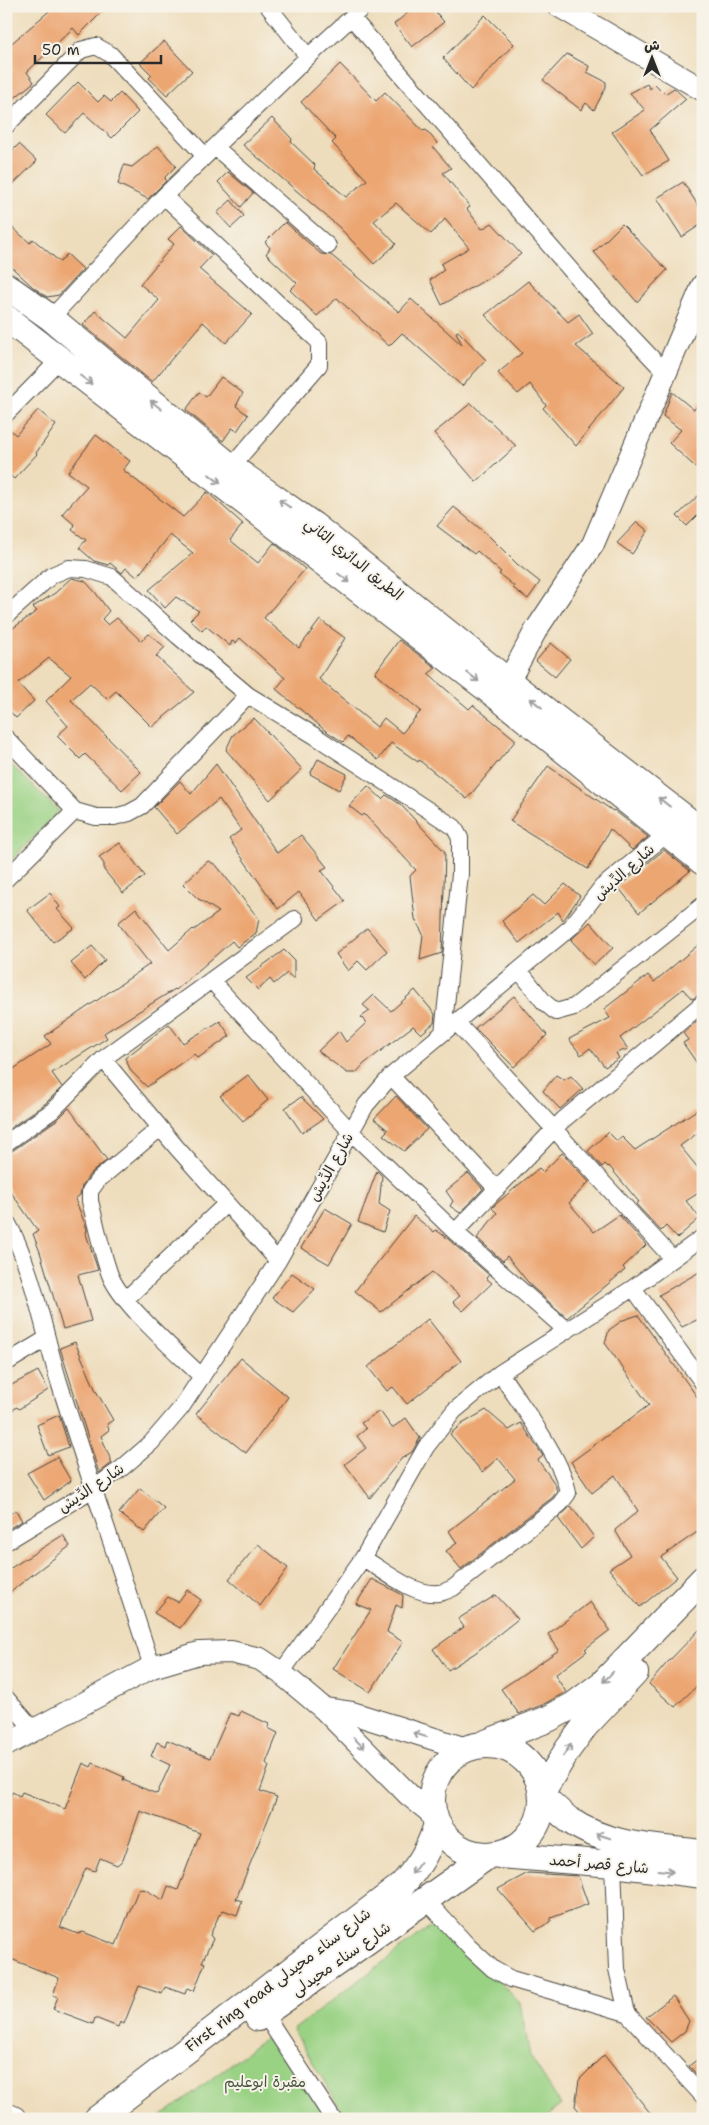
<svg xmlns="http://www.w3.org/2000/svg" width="709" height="2125" viewBox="0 0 709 2125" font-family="'Shantell Sans','Playpen Sans Arabic',sans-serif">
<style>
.green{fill:#9ad284;stroke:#627e58}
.building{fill:#eca672;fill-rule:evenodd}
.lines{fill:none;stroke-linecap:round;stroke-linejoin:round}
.street-casing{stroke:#484641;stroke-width:18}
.secondary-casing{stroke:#484641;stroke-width:24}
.primary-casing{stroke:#484641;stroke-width:28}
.street{stroke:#fff;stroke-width:16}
.secondary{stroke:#fff;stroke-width:22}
.primary{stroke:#fff;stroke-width:26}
.oneway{stroke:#a0a0a0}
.labels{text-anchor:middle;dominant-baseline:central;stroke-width:4;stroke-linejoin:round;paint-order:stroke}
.street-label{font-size:15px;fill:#2b2b2b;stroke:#f7f3e8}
.park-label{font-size:15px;fill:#475541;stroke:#f7f3e8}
</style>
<rect width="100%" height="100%" fill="#f7f3e8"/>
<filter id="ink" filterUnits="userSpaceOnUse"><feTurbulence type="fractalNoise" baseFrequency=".02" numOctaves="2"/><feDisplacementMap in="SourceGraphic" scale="10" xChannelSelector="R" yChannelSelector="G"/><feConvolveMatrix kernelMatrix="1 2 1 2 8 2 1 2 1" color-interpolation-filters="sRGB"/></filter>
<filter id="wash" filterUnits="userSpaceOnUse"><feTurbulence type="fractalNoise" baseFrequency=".0096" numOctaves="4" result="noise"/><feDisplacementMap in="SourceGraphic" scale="20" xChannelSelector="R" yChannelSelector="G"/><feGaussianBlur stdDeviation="1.12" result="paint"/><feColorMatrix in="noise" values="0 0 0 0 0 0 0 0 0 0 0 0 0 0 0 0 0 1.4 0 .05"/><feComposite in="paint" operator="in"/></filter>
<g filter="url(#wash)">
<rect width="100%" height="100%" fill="#eeddbc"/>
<!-- green -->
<path class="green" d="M6,760L59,811L6,866Z
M439,1920L520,2003L530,2056L561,2105L543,2119H347L293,2030Z
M267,2037L281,2040L329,2119H158Z"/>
<g id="blocks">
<!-- building -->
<path class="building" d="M55,6H108L79,35L73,28L27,72L34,82L6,105V48Z
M416,6H431L444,22L412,47L394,24Z
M485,15L514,44L471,90L443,58Z
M164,41L192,71L167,95L149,78L152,75L140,63Z
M567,54L589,66L587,72L606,82V87L594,110L586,103L581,110L543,80Z
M340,64L376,101L385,92L423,131L426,130L437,143L433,147L451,168L443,173L470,207L467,209L482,229L492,223L521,254L492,276L442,305L430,280L444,270L441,264L469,248L445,219L431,234L396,203L374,221L396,244L374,264L339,227L243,145L272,118L292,139L291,142L315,165L314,169L346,197L367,180L332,143L336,139L301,102Z
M78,82L98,102L104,96L111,102L120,93L138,112L112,138L84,113L65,133L46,115Z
M647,84L650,89L655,84L665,94L674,88L686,99L650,130L669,161L643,175L612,132L645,110L630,93Z
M19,144L37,161L6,191V157Z
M158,146L176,166L165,177L166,181L148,199L118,184L124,165L132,167Z
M228,172L253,193L241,207L218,182Z
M683,182L703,213V223L682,237L657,198Z
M231,200L244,216L231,228L217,213Z
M6,222L30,243L33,239L60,262L67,254L83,269L59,295L47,297L33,287L6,262Z
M285,222L321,254L331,255L399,312L411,299L462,345L456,332L458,331L486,360L462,386L402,333L389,346L337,298L317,316L290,290L297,283L266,254L270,248L265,242Z
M622,224L667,270L637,302L594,252Z
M181,226L212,255L199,269L252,314L226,343L203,322L152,382L83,325L95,311L127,338L159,300L140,284L174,244L168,239Z
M528,281L568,322L579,314L593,334L576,346L624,387L576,446L543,408L546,405L530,384L518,394L498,373L522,353L485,315Z
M221,377L243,393L236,406L248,415L237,431L232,428L223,441L186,410L199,392L206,397Z
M672,392L694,410L703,397V474L669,443L681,430L663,416Z
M471,403L516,446L476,482L434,433Z
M38,410L56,425L36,453L37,454L14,479L6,472V426L16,435Z
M96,435L130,461L123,470L183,517L207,492L243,524L230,540L258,563L274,543L305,569L264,618L299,648L320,620L345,638L319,679L377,727L384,718L402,733L421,711L375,673L399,640L436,668L428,674L469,709L473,705L516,740L467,799L419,760L418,762L391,743L378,760L348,736L343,742L326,731L276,689L285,678L240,638L236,643L232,641L230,646L206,626L202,631L190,620L199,611L176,597L165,608L149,590L193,553L170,535L137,577L126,568L122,573L110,563L108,565L94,561L79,548L86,540L72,530L75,525L62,514L87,486L68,472Z
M703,491V510L687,526L677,516Z
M454,507L489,536L517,564L540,582L528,599L513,588L514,586L499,574L501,572L477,551L474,554L437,526Z
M637,522L648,531L632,554L617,543Z
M71,578L85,581L95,592L109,611L102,619L108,625L117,618L141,641L149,634L165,647L156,656L194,692L152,727L116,691L107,699L90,683L71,700L141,772L122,790L85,754L80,759L57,736L68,726L46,701L71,676L49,658L18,683L34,701L16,718L6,707V633L37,611L33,607L55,593Z
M551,643L570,659L555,677L536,661Z
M254,718L302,769L270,800L226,750L233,735Z
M318,759L347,774L339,790L310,774Z
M216,764L277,853L301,835L327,867L321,870L345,901L319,920L299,892L278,909L229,839L241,830L219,799L177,834L154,807L180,781L191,794Z
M548,766L613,811L614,810L648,837L632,850L610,829L588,869L510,821Z
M368,786L382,799L386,795L400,804L445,852L442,953L420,960L423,934L415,919L410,876L416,870L364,814L362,816L349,806Z
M120,843L145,876L123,893L104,870V864L99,857Z
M664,850L690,871L639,913L618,887Z
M208,861L216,865L259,919L256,933L237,947L232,941L176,990L175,989L104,1033L107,1038L52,1073L62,1087L46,1103L6,1131V1074L51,1044L45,1036L150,964L118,923L136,908L169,950L193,929L194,930L219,912L197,898L183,884Z
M565,884L580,896L565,918L563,920L558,912L519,943L502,921L533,895L544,905Z
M50,893L60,907L57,909L74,928L53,942L27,910Z
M590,922L613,948L594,965L571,940Z
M367,928L387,951L367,970L358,961L348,971L336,954Z
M703,941V993L692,999L683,989L620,1038L628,1049L616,1053L619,1058L605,1067L590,1048L581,1055L569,1039L610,1018L604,1009L648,975L654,982Z
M92,946L105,960L85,980L71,963Z
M284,950L294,960V979L287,973L274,984L270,979L258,990L246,978Z
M415,990L435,1014L434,1023L421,1034L413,1026L364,1064L356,1073H347L318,1051L339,1031L346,1042L366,1023L361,1017L370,1011L363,1005L374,995L391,1011Z
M514,996L547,1035L514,1067L475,1028Z
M703,1016V1072L683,1043L688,1040L683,1033Z
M220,1021L230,1036L198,1058L194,1054L147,1087L131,1071L125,1058L169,1024L183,1043Z
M248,1075L268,1100L243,1121L220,1096Z
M556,1075L564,1080L571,1076L583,1089L560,1109L543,1091Z
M396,1096L427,1129L404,1151L383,1135L388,1130L374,1119Z
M301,1097L323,1119L302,1133L285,1108Z
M703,1106V1129L680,1146L703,1174V1190L686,1201L700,1218L677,1238L666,1226L661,1231L636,1204L639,1202L609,1166L608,1167L605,1164L602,1167L588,1151L608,1132L617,1141L622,1137L635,1150Z
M69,1108L107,1160L90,1174L82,1186L80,1195L75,1199L87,1229L86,1234L98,1270L78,1275L91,1321L63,1329L40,1252L33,1234L38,1231L6,1185V1153L12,1151L58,1119Z
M562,1153L589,1182L569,1203L594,1232L619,1215L646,1245L623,1267L625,1270L567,1318L531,1286L507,1256L503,1261L477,1238L497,1213L492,1208L497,1203L539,1168L543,1172Z
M377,1171L382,1176L379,1204L390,1211L383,1232L358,1222Z
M468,1173L483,1189L460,1213L450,1206L453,1201L446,1191Z
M325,1208L352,1224L329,1264L301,1248Z
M414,1216L434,1232L436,1230L447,1238L489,1275L486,1278L492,1283L463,1311L453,1302L460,1296L432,1272L381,1312L355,1291Z
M703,1270V1317L682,1327L659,1295Z
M292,1273L315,1289L293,1312L272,1298Z
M638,1315L703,1405V1528L661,1557L677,1577L640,1607L609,1569L630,1555L615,1530L638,1511L615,1475L592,1493L571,1462L649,1405L605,1343L609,1330L623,1320Z
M428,1319L461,1361L407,1404L393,1387L387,1391L368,1367Z
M75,1342L96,1391L113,1420L107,1424L109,1430L101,1436L112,1463L99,1473L60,1348Z
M241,1358L288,1397L246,1453L196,1414Z
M38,1371L48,1390L19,1409L17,1407L6,1414V1388Z
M486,1410L509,1430L521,1423L543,1456L538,1460L555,1484L557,1491L553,1497L461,1569L446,1551L457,1543L449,1531L515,1479L498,1458L482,1472L450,1434L462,1424Z
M380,1411L392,1428L406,1418L420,1438L412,1452L402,1458L370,1498L345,1464L366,1448L357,1436L366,1429L361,1423Z
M59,1415L69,1447L48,1455L37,1425Z
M57,1457L71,1481L44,1500L27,1473Z
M140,1488L164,1508L144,1532L119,1513Z
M571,1506L594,1537L581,1549L558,1518Z
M16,1510L22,1521L6,1530V1516Z
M63,1535L70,1546L6,1595V1571Z
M258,1544L288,1568L260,1606L229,1579Z
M372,1579L403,1595L402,1608L396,1605L387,1632L403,1642L370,1692L333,1669L371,1610L356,1604Z
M187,1590L201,1600L180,1628L154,1613L168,1597L178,1602Z
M496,1595L518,1619L475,1653L448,1670L433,1649L464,1627L458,1619Z
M590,1602L610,1630L585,1649L587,1651L555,1675L566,1692L542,1705L519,1714L501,1689L559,1650L548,1634Z
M703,1626V1680L675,1707L649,1684L666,1664Z
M241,1711L269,1724L268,1728L278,1733L266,1763L269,1766L260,1791L277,1797L236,1899L242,1901L237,1915L223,1910L221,1914L220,1913L210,1935L213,1939L202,1962L205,1963L194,1991L187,1988L185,1994L165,1987L162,1994L139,1986L124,2024L120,2022L118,2027L95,2018L93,2024L53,2009L58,1997L53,1995L59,1978L6,1957V1806L12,1792L20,1796L22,1792L65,1809L83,1763L91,1767L93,1763L124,1777L123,1780L157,1794L170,1765L151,1756L157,1742L165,1746L167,1740L210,1758L230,1713L239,1716ZM140,1811L200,1833L178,1890L168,1886L163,1900L144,1889L138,1890L116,1945L83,1932L78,1934L60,1927L86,1868L95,1871L100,1858L117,1865L123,1860Z
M528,1873L578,1876L588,1904L551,1918V1921L535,1931L498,1889Z
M673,1996L689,2021L685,2031L671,2042L646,2017Z
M604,2055L655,2119H586L575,2106L579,2080Z
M703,2055V2081L689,2066Z"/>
</g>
</g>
<g filter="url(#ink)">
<use href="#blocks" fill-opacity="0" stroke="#484641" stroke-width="1"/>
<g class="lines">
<defs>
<path id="street" d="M268,6L308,57
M352,18L595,298L665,372
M6,126L81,50L96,46L110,54L205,156
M215,147L328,246
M164,196L319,342V365L231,467
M51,318L164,196L308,57L364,6
M6,414L59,360
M6,616L52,575L69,568L86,569L112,577L178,636L248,695L315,736L454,827L460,838V874L443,1033
M6,738L75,811L96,817H114L129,813L142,806L248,695
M6,879L75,811
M519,970L544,1002L556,1012L574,1007L703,905
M211,980L351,1132L455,1232L566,1330
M456,1022L673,1259
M103,1059L177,1148L278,1261
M391,1076L497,1189
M160,1128L98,1180L90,1191V1201C96,1224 102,1254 110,1275C122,1305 177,1352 202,1377
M6,1143L52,1111L103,1059L295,919
M6,1220C32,1264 44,1333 59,1382C89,1478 122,1572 152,1667
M455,1232L563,1120L703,1003
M633,1288L703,1383
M126,1299L226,1204
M6,1363L46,1339
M6,1542L93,1489L122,1468L151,1443L181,1408L278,1261L366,1105L391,1076L571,927L602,887L667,834L694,825L703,815
M363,1558C383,1570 414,1596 438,1593C443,1593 448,1590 453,1588L560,1504L568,1493C563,1459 520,1404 500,1373
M281,1673L363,1558L426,1447L454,1411L500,1373L633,1288L703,1237
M6,1698L34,1730
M613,1864L617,1969L627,2013L703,2096
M426,1900L469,1947L493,1969L511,1979L627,2013
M264,2013L333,2119"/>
<path id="secondary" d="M559,6L703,90
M500,697L536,630L593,544L703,285
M324,1709L352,1713L466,1749
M6,1745L152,1667L199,1653L231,1652L260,1659L281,1673L324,1709L409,1795L434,1815"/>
<path id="primary" d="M6,286L51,318L231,467L313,525L509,682L703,832
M6,318L499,698L703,862
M483,1744L548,1719L574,1705L602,1684L703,1579
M432 1800a55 55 0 1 1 110 0a55 55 0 1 1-110 0Z
M542,1792L568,1749L585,1726L635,1673
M543,1797C551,1804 560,1813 569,1820C607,1847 658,1848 703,1853
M499,1855L613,1864L703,1875
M258,2018L489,1855
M6,2116L13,2119
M97,2119L402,1885C420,1865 429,1850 437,1824"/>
</defs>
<!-- street casing -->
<use href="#street" class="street-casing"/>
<!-- secondary casing -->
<use href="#secondary" class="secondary-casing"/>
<!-- primary casing -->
<use href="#primary" class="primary-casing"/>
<!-- street -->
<use href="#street" class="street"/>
<!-- secondary -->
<use href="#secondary" class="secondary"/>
<!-- primary -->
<use href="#primary" class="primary"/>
</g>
<!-- one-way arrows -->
<defs><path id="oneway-shaft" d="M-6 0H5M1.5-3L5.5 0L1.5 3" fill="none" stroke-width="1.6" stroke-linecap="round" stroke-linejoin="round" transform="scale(1.25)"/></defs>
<g class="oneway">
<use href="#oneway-shaft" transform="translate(86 380) rotate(37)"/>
<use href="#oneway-shaft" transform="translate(156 405) rotate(-141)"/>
<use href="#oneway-shaft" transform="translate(215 479) rotate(38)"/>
<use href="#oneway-shaft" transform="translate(285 504) rotate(-145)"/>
<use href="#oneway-shaft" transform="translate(344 578) rotate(37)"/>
<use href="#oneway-shaft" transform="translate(473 677) rotate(38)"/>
<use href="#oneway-shaft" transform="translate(536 703) rotate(-142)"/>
<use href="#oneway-shaft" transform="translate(664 802) rotate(-142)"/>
<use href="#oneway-shaft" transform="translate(608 1677) rotate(134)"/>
<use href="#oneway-shaft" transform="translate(420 1735) rotate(-163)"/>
<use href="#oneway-shaft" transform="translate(359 1743) rotate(45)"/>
<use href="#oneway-shaft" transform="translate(567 1750) rotate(-56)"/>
<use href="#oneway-shaft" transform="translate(603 1836) rotate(-162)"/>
<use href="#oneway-shaft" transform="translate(416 1868) rotate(127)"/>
<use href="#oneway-shaft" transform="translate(666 1871) rotate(7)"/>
</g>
</g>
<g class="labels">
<!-- street labels -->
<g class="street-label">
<text transform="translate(354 559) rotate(39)">الطريق الدائري الثاني</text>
<text transform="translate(624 872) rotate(-42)">شارع الدِّيسْ</text>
<text transform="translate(331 1167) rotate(-61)">شارع الدِّيسْ</text>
<text transform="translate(91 1488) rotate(-34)">شارع الدِّيسْ</text>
<text transform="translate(599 1864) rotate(5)">شارع قصر أحمد</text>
<text transform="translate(341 1959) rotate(-35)">شارع سناء محيدلى</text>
<text transform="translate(278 1980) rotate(-37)">First ring road شارع سناء محيدلى</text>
</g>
<!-- park labels -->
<g class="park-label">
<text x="265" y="2082">مقبرة ابوعليم</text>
</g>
</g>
<!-- margin -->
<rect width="709" height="2125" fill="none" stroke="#f7f3e8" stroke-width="25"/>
<!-- north arrow -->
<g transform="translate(652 58)" stroke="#f7f3e8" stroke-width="4" paint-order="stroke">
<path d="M0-4L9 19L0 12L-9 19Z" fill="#2b2b2b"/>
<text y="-8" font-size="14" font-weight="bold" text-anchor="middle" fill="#2b2b2b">ش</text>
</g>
<!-- scale -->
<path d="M35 55v8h126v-8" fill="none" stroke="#2b2b2b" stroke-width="2.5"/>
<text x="42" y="55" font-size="15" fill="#2b2b2b" stroke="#f7f3e8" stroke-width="4" paint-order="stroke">50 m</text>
</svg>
